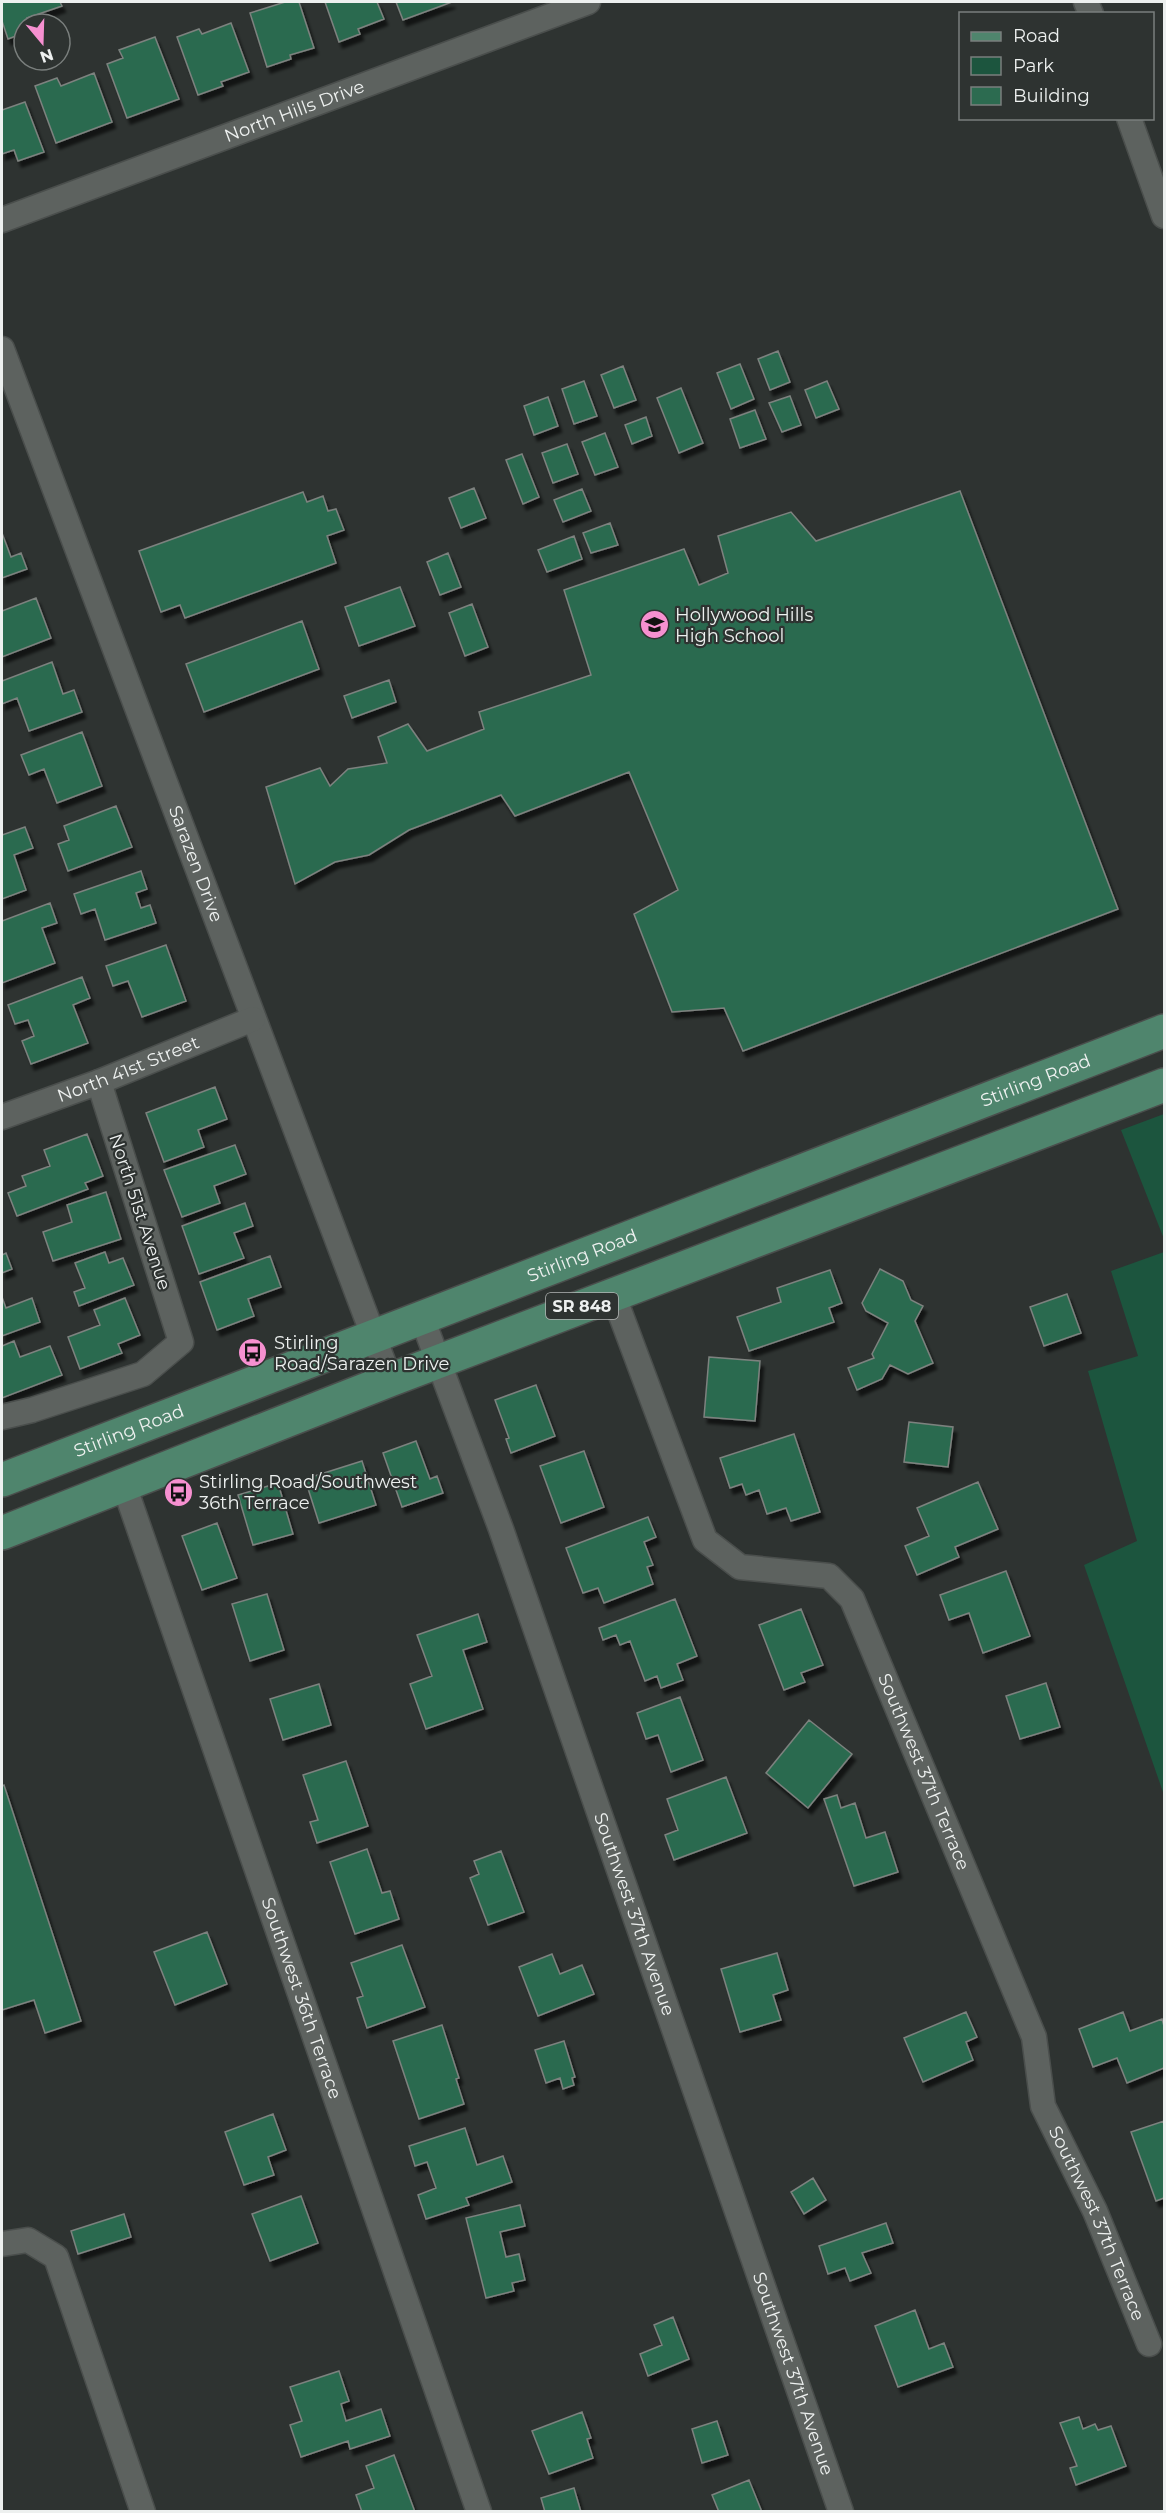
<svg xmlns="http://www.w3.org/2000/svg" width="1166" height="2513" viewBox="0 0 1166 2513" font-family="Montserrat,sans-serif">
<style>
.green{fill:#1c553e}
.building{fill:#2c6b50;stroke:#7d827f;stroke-width:1.5;filter:url(#shadow)}
.lines{fill:none;stroke-linecap:round;stroke-linejoin:round}
.street-casing{stroke:#4a4e4c;stroke-width:27}
.primary-casing{stroke:#4a4e4c;stroke-width:36}
.street{stroke:#5d625f;stroke-width:24}
.primary{stroke:#4f856d;stroke-width:33}
.labels{text-anchor:middle;dominant-baseline:central;stroke-width:4.5;stroke-linejoin:round;paint-order:stroke}
.shield{fill:#2e3331;stroke:#b4b7b6;stroke-width:1.5}
.shield-label{font-size:16px;font-weight:bold;fill:#edf0ef}
.street-label{font-size:18px;fill:#edf0ef;stroke:#2e3331}
.poi-label{font-size:18px;fill:#edf0ef;stroke:#2e3331;text-anchor:start}
</style>
<defs>
<filter id="shadow"><feDropShadow dx="3.5" dy="6" stdDeviation="1.5" flood-color="#0009"/></filter>
</defs>
<rect width="100%" height="100%" fill="#2e3331"/>
<!-- green -->
<path class="green" d="M1164,1114V1239L1121,1130Z
M1164,1252V1795L1084,1565L1137,1541L1088,1371L1138,1356L1111,1271Z"/>
<!-- building -->
<path class="building" d="M2,2H60L62,6L27,18L29,24H24V33L8,39L2,21Z
M285,2H299L314,48L290,55L291,59L267,67L250,13Z
M325,2H377L384,19L358,29L360,34L339,42Z
M396,2H452L403,20Z
M231,23L249,72L221,82L223,86L198,95L177,37L199,29L202,34Z
M155,37L179,99L127,118L107,64L123,58L119,50Z
M94,73L112,122L56,143L35,86L57,78L61,86Z
M25,102L44,152L18,161L14,150L2,154V110Z
M778,351L790,382L770,390L758,359Z
M740,364L754,399L731,409L717,373Z
M623,366L636,400L614,408L601,375Z
M584,381L597,416L574,424L562,389Z
M827,381L839,409L816,418L805,390Z
M681,388L703,443L679,453L657,398Z
M790,396L801,425L782,432L769,403Z
M548,397L558,426L534,435L524,406Z
M755,410L766,439L740,448L730,419Z
M646,417L652,436L632,444L625,425Z
M605,433L618,467L595,475L582,442Z
M567,444L578,474L553,483L542,453Z
M522,454L539,497L523,504L506,460Z
M474,488L486,518L461,528L449,498Z
M582,489L591,511L563,522L554,500Z
M960,491L1118,909L743,1051L724,1008L672,1012L634,914L678,890L629,772L515,816L501,795L409,830L369,855L335,862L295,884L266,787L320,768L330,786L348,769L387,763L378,737L408,724L427,751L484,729L479,712L591,675L564,590L684,549L699,585L728,573L718,536L791,512L816,541Z
M303,492L307,502L323,496L328,511L336,509L344,530L327,536L336,563L185,618L180,605L161,612L139,551Z
M610,523L618,545L591,553L583,533Z
M2,533L11,557L21,553L27,569L2,578Z
M574,536L582,559L547,572L538,550Z
M448,553L461,587L440,595L427,562Z
M400,587L415,626L359,646L345,607Z
M36,598L51,638L2,657V611Z
M472,604L488,647L465,656L449,613Z
M302,621L319,669L204,712L186,664Z
M52,662L63,694L74,690L82,712L29,731L17,698L2,704V681Z
M389,680L396,702L352,718L344,696Z
M82,732L102,786L57,803L44,769L29,775L21,755Z
M116,806L132,847L68,871L58,844L69,840L64,826Z
M25,827L33,848L14,855L26,890L2,899V835Z
M141,871L147,889L136,893L141,908L150,905L156,923L105,940L95,909L81,914L74,894Z
M50,903L57,923L42,928L55,963L2,983V921Z
M166,945L186,1001L142,1017L128,981L113,986L106,966Z
M82,977L90,998L73,1005L88,1043L31,1064L22,1041L34,1036L28,1020L15,1024L8,1005Z
M215,1087L227,1119L198,1130L204,1147L164,1162L146,1113Z
M87,1134L103,1176L85,1183L88,1189L17,1216L8,1193L26,1186L22,1176L50,1166L44,1150Z
M235,1145L246,1174L214,1186L220,1203L182,1217L164,1170Z
M106,1192L121,1239L53,1261L43,1232L72,1222L67,1205Z
M245,1203L253,1226L234,1233L244,1258L199,1274L182,1226Z
M105,1252L109,1263L123,1258L134,1285L79,1306L74,1292L85,1288L75,1263Z
M6,1253L12,1269L2,1273V1255Z
M270,1256L281,1287L248,1299L254,1316L217,1330L200,1282Z
M880,1269L903,1281L911,1300L923,1306L915,1321L933,1363L908,1374L890,1365L882,1379L857,1390L848,1368L874,1358L872,1354L888,1323L866,1311L862,1303Z
M830,1270L842,1303L829,1308L834,1322L749,1351L737,1317L781,1302L777,1288Z
M1067,1294L1081,1333L1044,1346L1030,1307Z
M2,1297L6,1308L32,1298L40,1322L2,1336Z
M125,1298L140,1335L118,1344L122,1353L80,1369L68,1337L100,1325L94,1310Z
M14,1341L20,1357L50,1346L62,1375L2,1398V1346Z
M709,1357L760,1361L755,1421L704,1417Z
M536,1385L555,1436L511,1453L506,1439L509,1438L495,1400Z
M909,1422L953,1427L948,1467L904,1462Z
M794,1434L820,1512L791,1521L786,1508L767,1514L759,1490L746,1495L742,1484L730,1488L720,1458Z
M416,1441L430,1479L437,1476L443,1493L402,1507L383,1453Z
M584,1451L604,1507L561,1523L540,1466Z
M362,1461L376,1505L319,1523L305,1479Z
M978,1482L998,1529L955,1547L959,1557L917,1575L905,1546L929,1536L917,1508Z
M278,1483L293,1534L253,1545L238,1495Z
M648,1517L656,1537L644,1542L653,1565L647,1567L653,1584L604,1603L598,1588L583,1593L566,1548Z
M217,1523L237,1578L202,1590L182,1536Z
M1006,1571L1030,1636L983,1653L969,1613L949,1620L940,1595Z
M267,1594L284,1650L250,1661L232,1604Z
M675,1599L697,1656L677,1664L683,1680L661,1688L657,1676L645,1681L630,1641L620,1645L616,1635L603,1640L599,1628Z
M801,1609L823,1665L801,1673L805,1682L784,1690L759,1625Z
M478,1614L487,1642L463,1650L483,1709L426,1729L410,1684L432,1676L417,1635Z
M1046,1683L1060,1727L1020,1739L1006,1696Z
M319,1684L331,1725L283,1740L270,1699Z
M680,1697L703,1760L671,1772L658,1735L646,1739L637,1713Z
M809,1720L852,1754L808,1808L766,1773Z
M346,1761L368,1826L317,1843L310,1822L318,1820L303,1775Z
M726,1777L747,1833L674,1860L665,1835L678,1830L667,1799Z
M4,1785L81,2021L45,2033L34,2000L2,2010V1786Z
M837,1795L841,1808L855,1803L866,1838L885,1832L898,1872L854,1886L824,1799Z
M367,1849L382,1893L390,1891L399,1919L355,1934L330,1862Z
M501,1851L524,1912L488,1925L470,1878L479,1874L474,1861Z
M207,1932L227,1984L175,2005L154,1952Z
M402,1945L425,2007L367,2028L357,1998L363,1996L351,1963Z
M777,1953L788,1990L773,1995L781,2020L740,2032L721,1969Z
M552,1954L560,1974L582,1965L594,1994L538,2016L519,1967Z
M966,2012L977,2037L966,2042L973,2060L923,2082L904,2038Z
M1123,2012L1130,2031L1162,2019L1164,2026V2068L1127,2083L1117,2058L1093,2067L1079,2029Z
M442,2025L459,2078L456,2079L464,2104L419,2119L393,2041Z
M564,2041L575,2077L572,2078L574,2085L563,2089L560,2078L546,2083L535,2050Z
M273,2114L286,2150L268,2157L274,2175L244,2185L225,2132Z
M1164,2121V2198L1156,2201L1131,2132Z
M465,2128L477,2165L503,2156L512,2182L466,2198L469,2205L426,2219L418,2195L436,2188L427,2162L415,2166L409,2146Z
M813,2178L826,2200L804,2214L791,2192Z
M301,2196L318,2243L270,2261L252,2214Z
M520,2205L525,2226L500,2232L506,2257L519,2254L525,2280L512,2283L514,2291L486,2298L466,2218Z
M124,2214L131,2237L78,2254L71,2231Z
M886,2223L893,2243L862,2253L871,2273L850,2281L845,2268L828,2274L819,2246Z
M915,2310L929,2349L944,2343L953,2367L898,2387L875,2326Z
M673,2317L689,2359L648,2376L640,2354L662,2345L654,2325Z
M339,2371L349,2401L341,2404L346,2421L381,2409L390,2436L350,2449L348,2441L301,2457L290,2425L302,2421L290,2387Z
M582,2412L591,2438L587,2439L593,2458L549,2474L532,2431Z
M1079,2417L1083,2429L1095,2424L1098,2430L1111,2426L1126,2466L1076,2485L1070,2468L1077,2466L1060,2423Z
M717,2421L728,2455L702,2463L692,2429Z
M394,2455L415,2512H362L356,2495L374,2488L366,2466Z
M749,2480L762,2512H719L712,2495Z
M574,2488L581,2512H545L541,2498Z"/>
<g class="lines">
<defs>
<g id="street">
<path d="M1086,2L1091,14"/>
<path d="M1129,118L1164,216"/>
<path id="s1" d="M2,220L588,2"/>
<path id="s2" d="M2,349L390,1380"/>
<path id="s3" d="M2,1117L99,1082L253,1019"/>
<path id="s4" d="M613,1294L705,1540L740,1567L829,1576L852,1599L1034,2037L1043,2106L1095,2211L1149,2344"/>
<path id="s5" d="M422,1318L501,1529L841,2512"/>
<path d="M2,1417L32,1410L143,1374L181,1342L99,1082"/>
<path id="s6" d="M124,1485L479,2512"/>
<path d="M2,2244L28,2240L56,2257L143,2512"/>
</g>
<g id="primary">
<path id="s7" d="M2,1480L1164,1031"/>
<path d="M2,1533L390,1380L1164,1085"/>
</g>
</defs>
<!-- street casing -->
<use href="#street" class="street-casing"/>
<!-- primary casing -->
<use href="#primary" class="primary-casing"/>
<!-- street -->
<use href="#street" class="street"/>
<!-- primary -->
<use href="#primary" class="primary"/>
</g>
<!-- icons -->
<defs>
<symbol id="school-disc" viewBox="-11 -11 22 22"><circle r="9.5" fill="#f690d0" stroke="#2e3331"/><path d="M0-5L7-2L0 1L-7-2ZM-4 1L0 2.5L4 1V4Q0 6-4 4Z" fill="#111"/></symbol>
<symbol id="bus-disc" viewBox="-11 -11 22 22"><circle r="9.5" fill="#f690d0" stroke="#2e3331"/><path d="M-5-6H5V4H4V6H2V4H-2V6H-4V4H-5ZM-3.5-4V0h7V-4ZM-3.5 1.2v1.5H-2V1.2ZM2 1.2v1.5H3.5V1.2Z" fill="#111"/></symbol>
</defs>
<g fill-rule="evenodd">
<use href="#school-disc" x="638" y="608" width="33" height="33"/>
<use href="#bus-disc" x="236" y="1336" width="33" height="33"/>
<use href="#bus-disc" x="162" y="1476" width="33" height="33"/>
</g>
<g class="labels">
<!-- shield labels -->
<rect class="shield" x="546" y="1293" width="72" height="26" rx="4.5"/>
<g class="shield-label">
<text x="582" y="1306">SR 848</text>
</g>
<!-- street labels -->
<g class="street-label">
<text stroke="none"><textPath href="#s1" startOffset="312">North Hills Drive</textPath></text>
<text stroke="none"><textPath href="#s2" startOffset="550">Sarazen Drive</textPath></text>
<text stroke="none"><textPath href="#s3" startOffset="135">North 41st Street</textPath></text>
<text stroke="none"><textPath href="#s7" startOffset="1108">Stirling Road</textPath></text>
<text transform="translate(140 1212) rotate(72)">North 51st Avenue</text>
<text stroke="none"><textPath href="#s7" startOffset="622">Stirling Road</textPath></text>
<text stroke="none"><textPath href="#s7" startOffset="136">Stirling Road</textPath></text>
<text stroke="none"><textPath href="#s4" startOffset="616">Southwest 37th Terrace</textPath></text>
<text stroke="none"><textPath href="#s5" startOffset="633">Southwest 37th Avenue</textPath></text>
<text stroke="none"><textPath href="#s6" startOffset="543">Southwest 36th Terrace</textPath></text>
<text stroke="none"><textPath href="#s4" startOffset="1102">Southwest 37th Terrace</textPath></text>
<text stroke="none"><textPath href="#s5" startOffset="1119">Southwest 37th Avenue</textPath></text>
</g>
<!-- poi labels -->
<g class="poi-label">
<text x="675" y="615">Hollywood Hills<tspan x="675" dy="21">High School</tspan></text>
<text x="274" y="1343">Stirling<tspan x="274" dy="21">Road/Sarazen Drive</tspan></text>
<text x="199" y="1482">Stirling Road/Southwest<tspan x="199" dy="21">36th Terrace</tspan></text>
</g>
</g>
<!-- border -->
<rect width="1166" height="2513" fill="none" stroke="#edf0ef" stroke-width="6"/>
<!-- legend -->
<rect x="959" y="12" width="195" height="108" fill="#2e3331" stroke="#7a7f7d" stroke-width="1.5"/>
<rect x="971" y="32" width="30" height="9" fill="#4f856d" stroke="#7a7f7d" stroke-width="1.5"/>
<text x="1013" y="42" font-size="18" fill="#edf0ef">Road</text>
<rect x="971" y="57" width="30" height="18" fill="#1c553e" stroke="#7a7f7d" stroke-width="1.5"/>
<text x="1013" y="72" font-size="18" fill="#edf0ef">Park</text>
<rect x="971" y="87" width="30" height="18" fill="#2c6b50" stroke="#7a7f7d" stroke-width="1.5"/>
<text x="1013" y="102" font-size="18" fill="#edf0ef">Building</text>
<!-- north arrow -->
<g transform="translate(42 42) rotate(161)"><circle r="28" fill="#2e3331" stroke="#7a7f7d" stroke-width="1.5"/>
<path d="M0-4.5L10 22L0 15L-10 22Z" fill="#f690d0"/>
<text y="-9" font-size="16" font-weight="bold" text-anchor="middle" fill="#edf0ef">N</text>
</g>
</svg>
